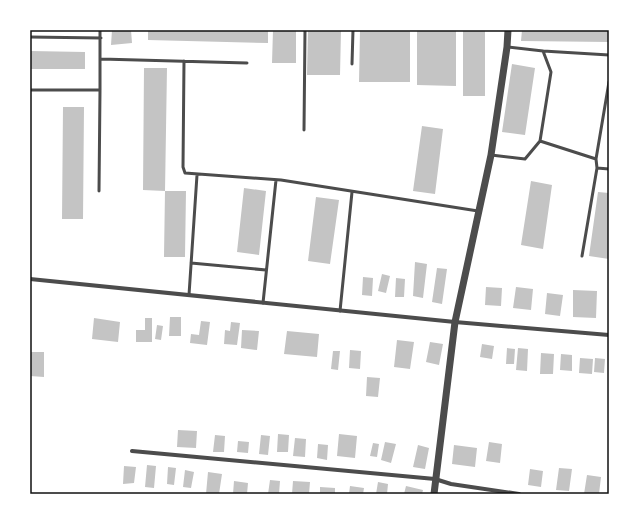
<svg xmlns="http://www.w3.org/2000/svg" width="639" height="524" viewBox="0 0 639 524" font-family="'Exo 2',sans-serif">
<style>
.building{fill:#c4c4c4}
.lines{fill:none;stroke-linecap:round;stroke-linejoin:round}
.service{stroke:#4c4c4c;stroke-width:3}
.minor{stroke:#4c4c4c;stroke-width:4}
.tertiary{stroke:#4c4c4c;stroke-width:7}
.neatline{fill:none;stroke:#111;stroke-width:1.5}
</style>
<rect width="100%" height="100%" fill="#fff"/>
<!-- building -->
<path class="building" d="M112,30H131L132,43L111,45Z
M148,30H268V43L148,40Z
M273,30H296V63H272Z
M308,30H341L340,75H307Z
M360,30H410V82H359Z
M417,30H456V86L417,85Z
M463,30H485V96H463Z
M522,30H609V42L521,41Z
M30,51L85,52V69H30Z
M512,64L535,68L525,135L502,132Z
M144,68H167L165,191H186L185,257H164L165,191L143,190Z
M63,107H84L83,219H62Z
M422,126L443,129L435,194L413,191Z
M531,181L552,185L543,249L521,245Z
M244,188L266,191L259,255L237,252Z
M598,192L609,193V259L589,256Z
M316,197L339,200L330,264L308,261Z
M415,262L427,264L423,298L413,296Z
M437,268L447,269L442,304L432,302Z
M382,274L390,276L386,293L378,291Z
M363,277L373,278L372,296L362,295Z
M396,278L405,279L404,297H395Z
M486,287L502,288L501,306L485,305Z
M516,287L533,289L531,310L513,308Z
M573,290L597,291L596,318L573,317Z
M547,293L563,295L560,316L545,314Z
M170,317H181V336H169Z
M94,318L120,322L118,342L92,339Z
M145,318H152V342H136V330H145Z
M201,321L210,322L207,345L190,343L191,334L199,335Z
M231,322L240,323L237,345L224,344L225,330L230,331Z
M157,325L163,326L161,340L155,339Z
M242,330L259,331L257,350L241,348Z
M287,331L319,334L317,357L284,354Z
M397,340L414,342L410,369L394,367Z
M430,342L443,344L439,365L426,362Z
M482,344L494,346L492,359L480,357Z
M507,348L515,349L514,364H506Z
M518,348L528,349L527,371L516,370Z
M350,350L361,351L360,369L349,368Z
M333,351H340L338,370L331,369Z
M30,352H44V377L30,376Z
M541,353L554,354L553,374H540Z
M561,354L572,355V371L560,370Z
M580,358L593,359L592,374L579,373Z
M595,358L605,359L604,373L594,372Z
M367,377L380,378L378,397L366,396Z
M178,430L197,431L196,448L177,447Z
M278,434L289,435L288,452H277Z
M339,434L357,436L355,458L337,456Z
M215,435L225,436L224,452H213Z
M261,435L270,436L268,455L259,454Z
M295,438L306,439L305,457L293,456Z
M238,441L249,442L248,453L237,452Z
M385,442L396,444L391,463L381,460Z
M489,442L502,444L500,463L486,461Z
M373,443L379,444L377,457L370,456Z
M318,444L328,445L327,460L317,458Z
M418,445L429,448L425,469L413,467Z
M454,445L477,448L475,467L452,464Z
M147,465L156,466L154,488L145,487Z
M124,466L136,467L134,483L123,484Z
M168,467L176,468L174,485L167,484Z
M559,468L572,469L569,491L556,490Z
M530,469L543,471L541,487L528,485Z
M185,470L194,472L191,488L183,487Z
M208,472L222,474L219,494H206Z
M587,475L601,477L599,494H584Z
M270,480L280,481L279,494H268Z
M234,481L248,483L247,494H233Z
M293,481L310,482L309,494H292Z
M378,482L388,484L387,494H376Z
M350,486L364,488L363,494H349Z
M406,486L423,490L422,494H404Z
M320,487L335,488V494H320Z"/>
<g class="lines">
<!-- service -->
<path class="service" d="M30,37L101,38
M507,47L543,51L609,55
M101,59L247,63
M184,61L183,167L185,173L281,180L478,211
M352,64L353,30
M30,90H100V30
M304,130L305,30
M540,141L551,72L543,51
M491,155L525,159L540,141L596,159L597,168L609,169
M596,159L609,82
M99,191L100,90
M582,256L597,168
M191,263L266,270
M189,295L197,175
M263,303L276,180
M340,311L352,192"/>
<!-- minor -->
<path class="minor" d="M30,279L455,322L609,335
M132,451L435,479L451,484L519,494"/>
<!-- tertiary -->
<path class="tertiary" d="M434,494L455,322L491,155L507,47L508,30"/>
</g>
<!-- border -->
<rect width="639" height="524" fill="none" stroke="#ffffff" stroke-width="62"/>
<rect x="31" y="31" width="577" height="462" class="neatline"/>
</svg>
